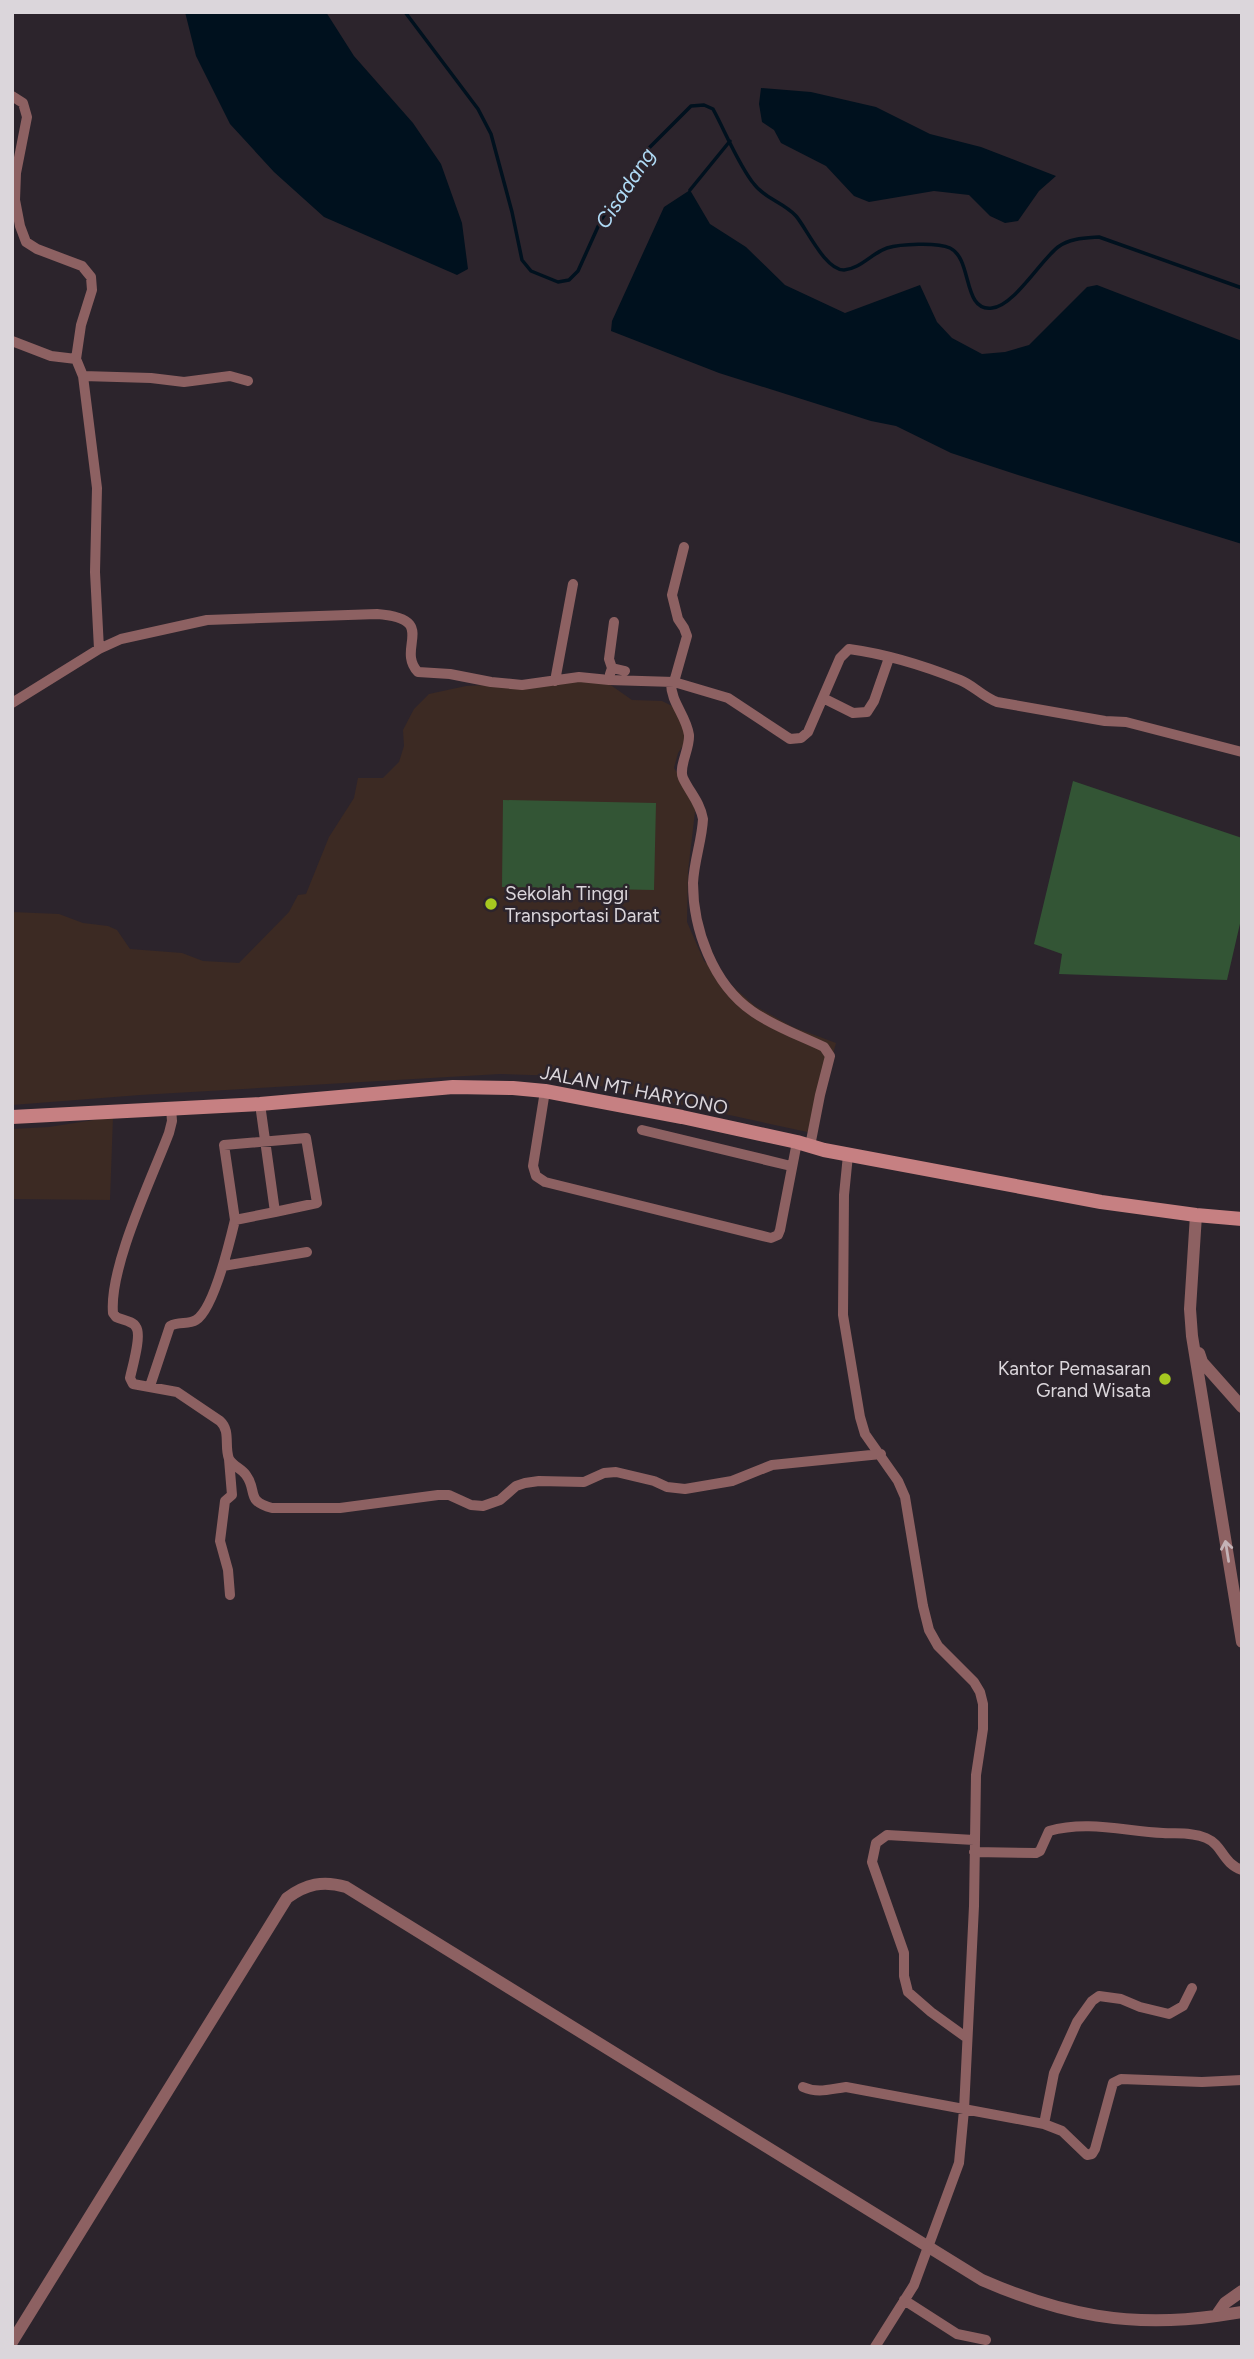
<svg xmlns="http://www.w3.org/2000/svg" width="1254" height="2359" viewBox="0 0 1254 2359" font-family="Figtree,sans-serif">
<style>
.education{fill:#3c2a23}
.green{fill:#335535}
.water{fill:#00111e}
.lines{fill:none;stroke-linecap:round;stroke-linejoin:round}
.stream{stroke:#00111e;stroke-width:3.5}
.minor{stroke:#8d6162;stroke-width:10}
.tertiary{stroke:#8d6162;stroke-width:12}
.secondary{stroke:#c68082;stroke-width:14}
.oneway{stroke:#c4b3b7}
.poi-dot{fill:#a6c820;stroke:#2c242c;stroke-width:2.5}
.labels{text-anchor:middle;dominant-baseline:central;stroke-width:5;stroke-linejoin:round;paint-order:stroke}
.poi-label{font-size:19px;fill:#dbd6db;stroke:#2c242c;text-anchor:start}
.street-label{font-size:19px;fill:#dbd6db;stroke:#2c242c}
.water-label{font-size:21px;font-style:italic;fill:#b0dbf6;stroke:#2c242c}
</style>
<rect width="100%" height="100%" fill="#2c242c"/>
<!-- education -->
<path class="education" d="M602,679L632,700L662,701L674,707L683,721L686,741L678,753L674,768L695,802V812L688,871L687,922L704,961L755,1006L793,1027L836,1043L812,1133L632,1094L561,1076L500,1074L140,1095L12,1105V912L59,914L83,923L108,926L117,930L130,949L182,953L203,961L239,963L289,912L298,895L306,894L329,837L354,798L358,778H383L399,762L404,746L403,730L414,709L429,694L466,686Z
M113,1117L110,1200L12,1199V1129L49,1127Z"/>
<!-- green -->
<path class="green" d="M1073,781L1242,838V915L1227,980L1059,974L1062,954L1034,944Z
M503,800L656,803L654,890L502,887Z"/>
<!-- water -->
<path class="water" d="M185,12H326L354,56L413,123L441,164L462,223L468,269L457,275L324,217L274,172L230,124L196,56Z
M761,88L811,92L876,107L930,134L981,147L1056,176L1039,191L1018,221L1005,223L990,216L969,195L934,191L869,202L854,196L826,166L781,143L774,130L762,122L759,104Z
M690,190L710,224L746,247L785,285L845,313L920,285L937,322L952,338L982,354L1005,352L1029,345L1087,287L1097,285L1242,341V544L1018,475L951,453L896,426L871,421L719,373L611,331L612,321L664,207Z"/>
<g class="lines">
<!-- stream -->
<path class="stream" d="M405,12L478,109L491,134L512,212L522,260L531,271L558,282L569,280L578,271L601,220L647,150L691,106L704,105L713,109C725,131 739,166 754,184C765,199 783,202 796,216C807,229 825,270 844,270C860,269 872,253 887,248C900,244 937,242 950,248C973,259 962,312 992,308C1014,306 1040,261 1058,247C1070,238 1085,238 1099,237L1242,288
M690,190L730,141"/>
<!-- minor -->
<path class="minor" d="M12,96L23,103L27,117L16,173L15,200L20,226L26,242L37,249L82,266L91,277L92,290L81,325L76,359L83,376L97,488L95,572L99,649
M12,341L51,356L76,359
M83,376L151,378L184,382L230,376L248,381
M612,668L609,659L614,622
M610,674L612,668L625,671
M555,681L573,584
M674,682L687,636L684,628L678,619L672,595L684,547
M671,683C671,703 686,715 689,735C690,749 678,767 683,778C690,793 700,802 703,819C702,840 694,861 693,883C693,929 713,984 752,1011C773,1026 801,1036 824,1047L830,1056L820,1095L810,1146
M823,698L853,713L867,712L874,701L889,658
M12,703L99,649L121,639L207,620L377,614C440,619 395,648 418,672L450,674L491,682L522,685L579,677L609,680L674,682L728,698L790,739L801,738L808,732L840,658L849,649C886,654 925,666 960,680C973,685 983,697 997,702L1105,721L1126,722L1242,752
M545,1091L533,1166L536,1176L545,1182L771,1238L778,1235L780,1230L797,1142
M171,1108L172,1121L169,1133C152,1178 109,1267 113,1313L116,1317C122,1320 133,1321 136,1327C142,1335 132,1368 130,1378L133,1384L177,1392L220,1421C231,1431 224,1446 229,1459C233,1466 242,1469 246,1475C258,1491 245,1501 272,1508H340L438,1495H449L471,1505L483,1506L500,1500L516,1486L525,1483L539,1481L584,1482L604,1473L616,1472L654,1481L667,1487L685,1489L732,1481L772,1465L881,1454
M642,1130L791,1166
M848,1155L844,1195L843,1315L860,1417L865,1434L898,1481L905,1497L923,1606L929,1630L938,1646L974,1682L980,1692L983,1704V1729L976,1775L974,1906L964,2110L959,2163L914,2285L875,2347
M235,1220L224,1145L306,1138L317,1203L275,1212
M223,1266L307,1252
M150,1386L170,1326C179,1321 188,1325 196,1320C214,1309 230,1241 235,1220L275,1212L260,1104
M229,1459L232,1495L225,1501L220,1541L228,1570L230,1595
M974,1852L1036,1853L1040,1851L1049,1831C1087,1820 1124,1831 1163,1833C1178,1834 1192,1832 1206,1838C1223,1845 1222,1863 1242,1870
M967,2038L931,2012L908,1992L904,1976V1953L872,1862L876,1843L887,1835L974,1840
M803,2087C819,2094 830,2089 846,2087L1044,2124L1062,2131L1087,2155L1092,2154L1095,2149L1113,2083L1121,2079L1202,2082L1242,2080
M1044,2124L1054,2073L1077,2022L1092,2001L1099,1996L1121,1999L1140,2007L1169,2014L1183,2006L1192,1988
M904,2300L957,2334L986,2340"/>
<!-- tertiary -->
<path class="tertiary" d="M1196,1215L1190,1309L1192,1336L1242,1642
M1199,1353L1202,1362L1242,1407
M1242,2291L1225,2303L1216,2316L1242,2312
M12,2342L287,1898C306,1884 323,1880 346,1887L982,2280C1062,2315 1130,2328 1216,2316"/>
<!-- secondary -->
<path class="secondary" d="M12,1117L260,1104L453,1087L513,1088L545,1091L682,1117L797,1142L824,1150L1101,1202L1196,1215L1242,1219"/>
</g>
<!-- one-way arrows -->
<defs><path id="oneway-shaft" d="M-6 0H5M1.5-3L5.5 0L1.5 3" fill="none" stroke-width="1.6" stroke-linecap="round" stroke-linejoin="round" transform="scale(1.75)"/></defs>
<use class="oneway" href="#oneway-shaft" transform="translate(1227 1551) rotate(-99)"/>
<!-- markers -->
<g class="poi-dot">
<circle cx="491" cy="904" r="7"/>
<circle cx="1165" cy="1379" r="7"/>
</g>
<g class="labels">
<!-- poi labels -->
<g class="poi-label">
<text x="505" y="893">Sekolah Tinggi<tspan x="505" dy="22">Transportasi Darat</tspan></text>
<text x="1151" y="1368" text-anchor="end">Kantor Pemasaran<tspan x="1151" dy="22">Grand Wisata</tspan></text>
</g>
<!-- street labels -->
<g class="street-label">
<text transform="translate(634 1090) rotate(11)">JALAN MT HARYONO</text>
</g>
<!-- water labels -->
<g class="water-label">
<text transform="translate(625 188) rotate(-57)">Cisadang</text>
</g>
</g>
<!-- border -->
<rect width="1254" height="2359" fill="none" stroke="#dbd6db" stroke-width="28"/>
</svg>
